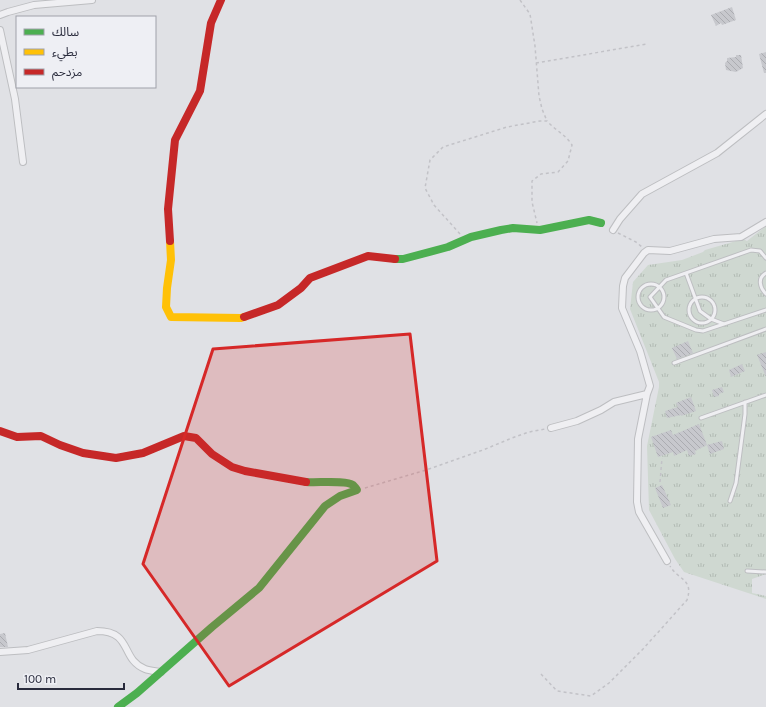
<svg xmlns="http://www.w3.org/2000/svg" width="766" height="707" viewBox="0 0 766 707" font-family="Karla,'Noto Sans Arabic',sans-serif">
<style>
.grass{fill:url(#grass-tufts)}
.building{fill:url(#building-back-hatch)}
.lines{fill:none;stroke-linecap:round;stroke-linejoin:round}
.lane-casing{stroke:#bdbec1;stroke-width:5}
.street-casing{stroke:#bdbec1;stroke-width:8}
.path{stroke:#c2c2c7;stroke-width:1.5;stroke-dasharray:3 3;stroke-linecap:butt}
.lane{stroke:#efeff2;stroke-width:3}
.street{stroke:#efeff2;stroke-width:6}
.fast{stroke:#4caf50;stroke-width:8}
.slow{stroke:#ffc107;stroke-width:8}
.jam{stroke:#c62828;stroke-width:8}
.marked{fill:#d62828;fill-opacity:0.2;stroke:#d62828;stroke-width:3;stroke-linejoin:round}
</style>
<defs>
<pattern id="grass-tufts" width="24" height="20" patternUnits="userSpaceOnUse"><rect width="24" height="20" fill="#cfd8d1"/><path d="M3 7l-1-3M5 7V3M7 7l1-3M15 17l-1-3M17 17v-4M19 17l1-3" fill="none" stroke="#b2bab4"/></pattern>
<pattern id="building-back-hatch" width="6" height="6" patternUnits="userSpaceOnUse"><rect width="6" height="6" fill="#c7c8cd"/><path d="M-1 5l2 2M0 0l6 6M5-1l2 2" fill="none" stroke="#abacb1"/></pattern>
</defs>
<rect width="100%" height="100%" fill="#e0e1e5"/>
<!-- grass -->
<path class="grass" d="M766,226V574L752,579V593L766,596V599L684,572L675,559L649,510L647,446L659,387V382L630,309L633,282L648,265L682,260L703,252L705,250L743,239L747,241Z"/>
<!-- building -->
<path class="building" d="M732,7L736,20L722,25L721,23L716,26L711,15Z
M766,52V73H764L759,54Z
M736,55H741L743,68L736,72L726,70L725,63L727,61V58L736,57Z
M688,341L693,353L677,359L672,348Z
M766,352V377L757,355Z
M742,364L745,371L731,377L729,370Z
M722,387L724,392L719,394V396L714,397L712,390Z
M691,397L696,411L681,416V415L667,418L665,411L678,407L676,403Z
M699,424L707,445L695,451L696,454L689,456L687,450L674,456L673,452L658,457L651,437L671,430L673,435Z
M722,441L724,449L710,454L707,445Z
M662,485L671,505L663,508L655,488Z
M5,633L8,647H0V634Z"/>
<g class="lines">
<defs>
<path id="lane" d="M766,258L760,251L751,250L666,280L650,297L664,317L696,330L703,331L766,310
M686,273L700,311L711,319L724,324
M766,273C757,278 760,288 766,294
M638 297a13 13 0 1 1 26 0a13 13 0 1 1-26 0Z
M689 310a13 13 0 1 1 26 0a13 13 0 1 1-26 0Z
M674,363L766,329
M701,418L766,395
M730,501L736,483L745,414V402
M747,571L766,572"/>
<path id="street" d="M0,15L8,12L34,5L92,0
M0,30L15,99L23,162
M613,230L620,219L642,194L717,153L766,114
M551,428L577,421L601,410L614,402L647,394
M667,561L639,512L637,502L638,439L647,394L650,386L640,351L622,308L623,286L625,278L644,253L648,250L670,251L714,239L741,237L766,222
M0,652L28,650L97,631C133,631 120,659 145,669C150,671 156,671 161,672"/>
</defs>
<!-- lane casing -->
<use href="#lane" class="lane-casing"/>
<!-- street casing -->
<use href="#street" class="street-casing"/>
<!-- path -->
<path class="path" d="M520,0L530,14L535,46L539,96L542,109L547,121
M536,63L647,44
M618,233L636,242L642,247
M460,234L434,205L425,188L430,160L443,147L507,127L540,121H547C555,130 566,135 572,145L568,161L558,172L541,174L532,181V202L537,223
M660,482L662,458
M365,488L426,470L483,450L512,438L529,432L545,429
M541,674L557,691L591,696L609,683L643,649L687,600C694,579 678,580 670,566"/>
<!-- lane -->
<use href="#lane" class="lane"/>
<!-- street -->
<use href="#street" class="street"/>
<!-- fast -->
<path class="fast" d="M395,259H403L448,247L471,237L501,230L513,228L540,230L589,220L601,223
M118,707L137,693L212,627L259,588L325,506L340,496L357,490C357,489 353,485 353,485C346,480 317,483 306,482"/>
<!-- slow -->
<path class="slow" d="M170,241L171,260L167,288L166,307L171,317L241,318L244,317"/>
<!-- jam -->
<path class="jam" d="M170,241L168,209L175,140L200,91L211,23L221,0
M244,317L278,305L301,288L310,278L368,256L395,259
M0,431L17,437L41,436L60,445L83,453L116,458L143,453L184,436L196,438L212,454L232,467L245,471L306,482"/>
</g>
<!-- marked area -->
<path class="marked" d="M410,334L437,561L229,686L143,564L213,349Z"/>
<!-- legend -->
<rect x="16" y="16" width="140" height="72" fill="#eeeff4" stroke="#9fa1aa"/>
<rect x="24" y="29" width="20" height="6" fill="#4caf50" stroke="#9fa1aa"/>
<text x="52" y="36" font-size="12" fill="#292b3c">سالك</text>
<rect x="24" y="49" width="20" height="6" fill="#ffc107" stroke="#9fa1aa"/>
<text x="52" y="56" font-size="12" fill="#292b3c">بطيء</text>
<rect x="24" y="69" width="20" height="6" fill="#c62828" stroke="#9fa1aa"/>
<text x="52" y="76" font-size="12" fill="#292b3c">مزدحم</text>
<!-- scale -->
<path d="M18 683v6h106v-6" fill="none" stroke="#292b3c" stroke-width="2"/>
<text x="24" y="683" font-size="12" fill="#292b3c" stroke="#eeeff4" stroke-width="3" paint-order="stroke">100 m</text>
</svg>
